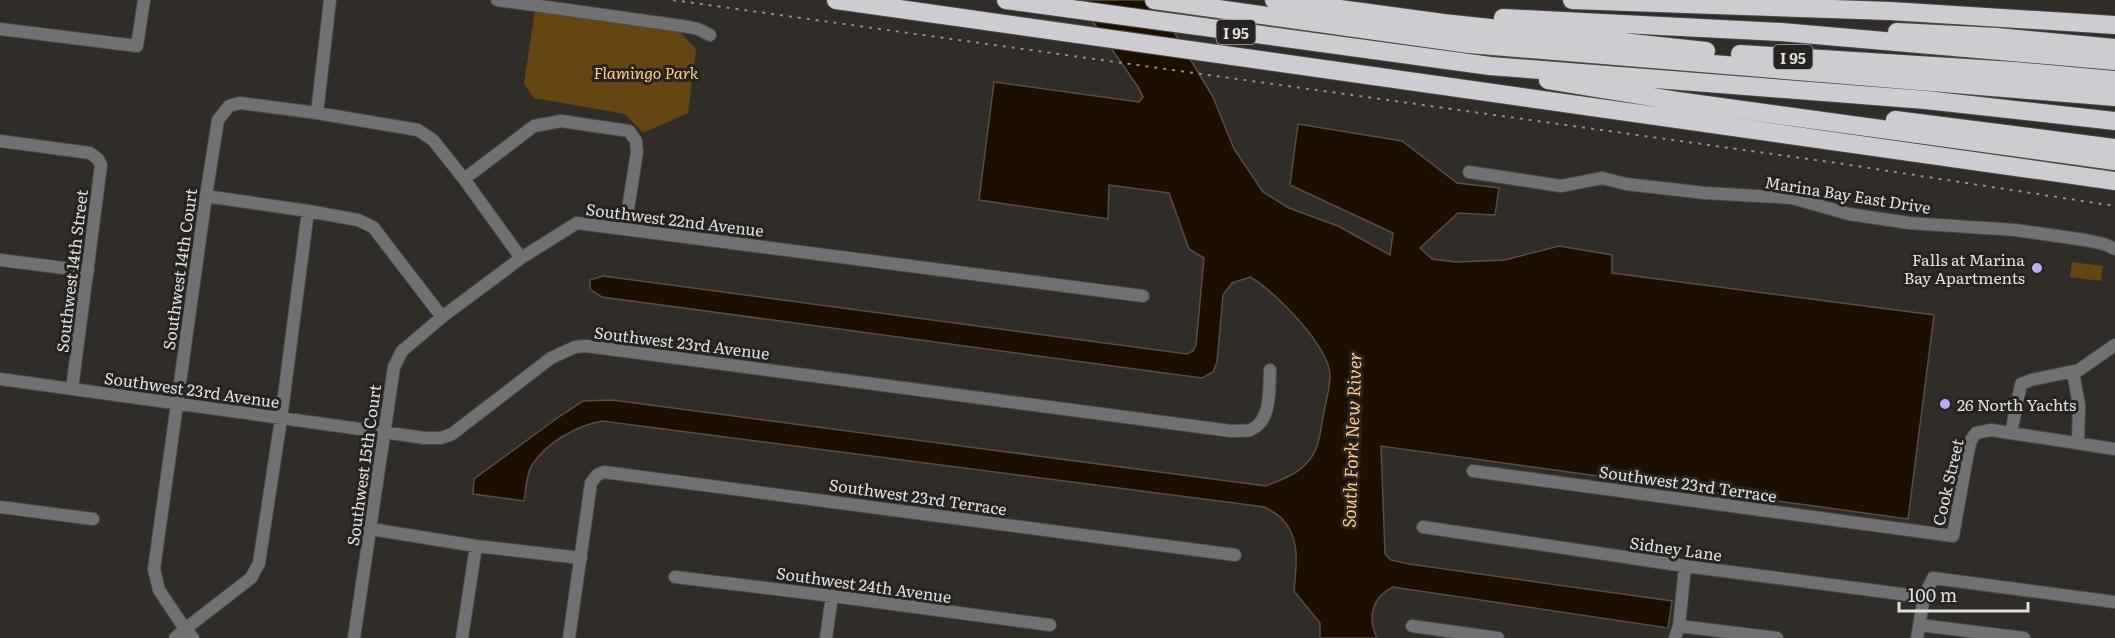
<svg xmlns="http://www.w3.org/2000/svg" width="2115" height="638" viewBox="0 0 2115 638" font-family="Literata,serif">
<style>
.green{fill:#654511}
.water{fill:#1c0f00;stroke:#574d42;stroke-width:1.5}
.lines{fill:none;stroke-linecap:round;stroke-linejoin:round}
.minor-casing{stroke:#4c4946;stroke-width:14}
.highway-casing{stroke:#4c4946;stroke-width:20}
.minor{stroke:#717072;stroke-width:12}
.highway{stroke:#ceccd1;stroke-width:18}
.rail{stroke:#908e8a;stroke-width:2;stroke-dasharray:3 6;stroke-linecap:butt}
.poi-dot{fill:#c3a7f2;stroke:#262320;stroke-width:2}
.labels{text-anchor:middle;dominant-baseline:central;stroke-width:6;stroke-linejoin:round;paint-order:stroke}
.shield{fill:#262320;stroke:#a9a7a4;stroke-width:1.5}
.shield-label{font-size:15px;font-weight:bold;fill:#e1dfdc}
.park-label{font-size:16px;font-style:italic;fill:#fc8;stroke:#262320}
.street-label{font-size:16px;fill:#e1dfdc;stroke:#262320}
.poi-label{font-size:16px;fill:#e1dfdc;stroke:#262320;text-anchor:end}
.water-label{font-size:18px;font-style:italic;fill:#fac783;stroke:#262320}
</style>
<rect width="100%" height="100%" fill="#302d29"/>
<!-- green -->
<path class="green" d="M535,9L678,30L696,49L688,113L643,133L625,114L534,98L524,84Z
M2072,262L2103,266L2101,281L2070,277Z"/>
<!-- water -->
<path class="water" d="M1078,0H1144L1172,29L1213,97L1234,149L1263,192L1289,208L1338,226L1390,255L1393,233L1290,185L1298,124L1402,141L1457,183L1499,188L1495,215L1458,213L1420,248L1432,259L1456,262L1505,260L1559,246L1612,255V273L1934,315L1908,519L1381,446L1385,554L1391,560L1409,564L1672,601L1668,628L1393,587C1372,597 1367,618 1377,638H1320V623L1294,591C1296,567 1301,541 1284,521C1280,515 1271,511 1265,507L602,421C576,426 547,442 532,465C526,474 526,491 524,501L473,494L474,479L560,416L583,401L612,400L1266,486C1280,480 1296,475 1306,464C1319,451 1320,434 1323,417C1325,404 1330,389 1330,376C1330,347 1274,290 1250,277L1232,283L1223,295L1217,362L1213,372L1202,378L602,297L590,289V280L603,276L1187,354L1193,351L1196,345L1204,258L1189,249L1169,193L1109,185L1108,219L979,200L994,82L1139,102L1143,97L1138,87Z"/>
<g class="lines">
<defs>
<path id="minor" d="M497,0L689,27L698,29L710,35
M0,29L137,46L144,0
M317,113L330,0
M0,141L90,153L98,159L101,165L72,389
M1469,172L1561,186L1602,178L1626,184L1705,193L1792,198L1849,214L1909,223L2015,230L2085,240L2104,244L2115,249
M464,179L534,126L561,121L629,131L636,141L637,152L625,228
M206,196L308,211L358,220L373,227L442,317
M308,211L281,419L259,563L251,578L185,629L159,590L154,569L206,196L218,120L229,106L240,103L317,113L418,130L433,140L464,179L521,258
M0,260L88,271
M2073,372L2079,405L2078,443
M0,379L425,438H441L452,434L551,358L575,347L586,346L1231,431C1236,431 1244,431 1250,430C1272,422 1269,388 1270,370
M2011,433L2021,384L2031,380L2079,370L2115,345
M1473,471L1953,536L1968,452L1971,440L1976,433L1991,430L2115,449
M0,507L93,519
M1423,527L1685,566L1924,597
M371,529L476,546L581,558
M675,577L832,596L1050,625
M1919,625L2024,638
M1412,626L1498,638
M1679,626L1777,638
M175,638L185,629L193,638
M354,638L394,367L402,351L442,317L521,258L577,223L1143,296
M462,638L476,546
M569,638L591,483L597,475L604,472L1235,555
M826,638L832,596
M1675,638L1679,626L1685,566
M1917,638L1924,597L1933,578L2115,602"/>
<path id="highway" d="M836,0L2115,181
M1006,0L1490,66L1926,100L2115,121
M1154,0L1469,44L2115,97
M1274,0L1443,23L1706,51
M1572,0L1890,11L2115,25
M1503,18L1781,32L2115,61
M1897,32L1997,37L2115,48
M1740,54L2014,71L2115,80
M1548,80L1677,101L2115,161
M1895,120L2115,148"/>
</defs>
<!-- minor casing -->
<use href="#minor" class="minor-casing"/>
<!-- highway casing -->
<use href="#highway" class="highway-casing"/>
<!-- minor -->
<use href="#minor" class="minor"/>
<!-- highway -->
<use href="#highway" class="highway"/>
<!-- rail -->
<path class="rail" d="M673,0L1837,163L2115,206"/>
</g>
<!-- markers -->
<g class="poi-dot">
<circle cx="2037" cy="268" r="6"/>
<circle cx="1945" cy="404" r="6"/>
</g>
<g class="labels">
<!-- shield labels -->
<g class="shield">
<rect x="1216.5" y="20" width="39" height="24" rx="4.5"/>
<rect x="1773.5" y="45" width="39" height="24" rx="4.5"/>
</g>
<g class="shield-label">
<text x="1236" y="32">I 95</text>
<text x="1793" y="57">I 95</text>
</g>
<!-- park labels -->
<g class="park-label">
<text x="646" y="72">Flamingo Park</text>
</g>
<!-- street labels -->
<g class="street-label">
<text transform="translate(1848 194) rotate(9)">Marina Bay East Drive</text>
<text transform="translate(675 219) rotate(7)">Southwest 22nd Avenue</text>
<text transform="translate(179 269) rotate(-82)">Southwest 14th Court</text>
<text transform="translate(71 271) rotate(-83)">Southwest 14th Street</text>
<text transform="translate(682 342) rotate(7)">Southwest 23rd Avenue</text>
<text transform="translate(192 389) rotate(8)">Southwest 23rd Avenue</text>
<text transform="translate(363 465) rotate(-82)">Southwest 15th Court</text>
<text transform="translate(1947 482) rotate(-77)">Cook Street</text>
<text transform="translate(1688 483) rotate(8)">Southwest 23rd Terrace</text>
<text transform="translate(918 496) rotate(8)">Southwest 23rd Terrace</text>
<text transform="translate(1676 548) rotate(8)">Sidney Lane</text>
<text transform="translate(864 584) rotate(8)">Southwest 24th Avenue</text>
</g>
<!-- poi labels -->
<g class="poi-label">
<text x="2025" y="259">Falls at Marina<tspan x="2025" dy="18">Bay Apartments</tspan></text>
<text x="1957" y="404" text-anchor="start">26 North Yachts</text>
</g>
<!-- water labels -->
<g class="water-label">
<text transform="translate(1351 440) rotate(-88)">South Fork New River</text>
</g>
</g>
<!-- scale -->
<path d="M1899 602v9h129v-9" fill="none" stroke="#e1dfdc" stroke-width="3"/>
<text x="1908" y="602" font-size="18" fill="#e1dfdc" stroke="#262320" stroke-width="4.5" paint-order="stroke">100 m</text>
</svg>
